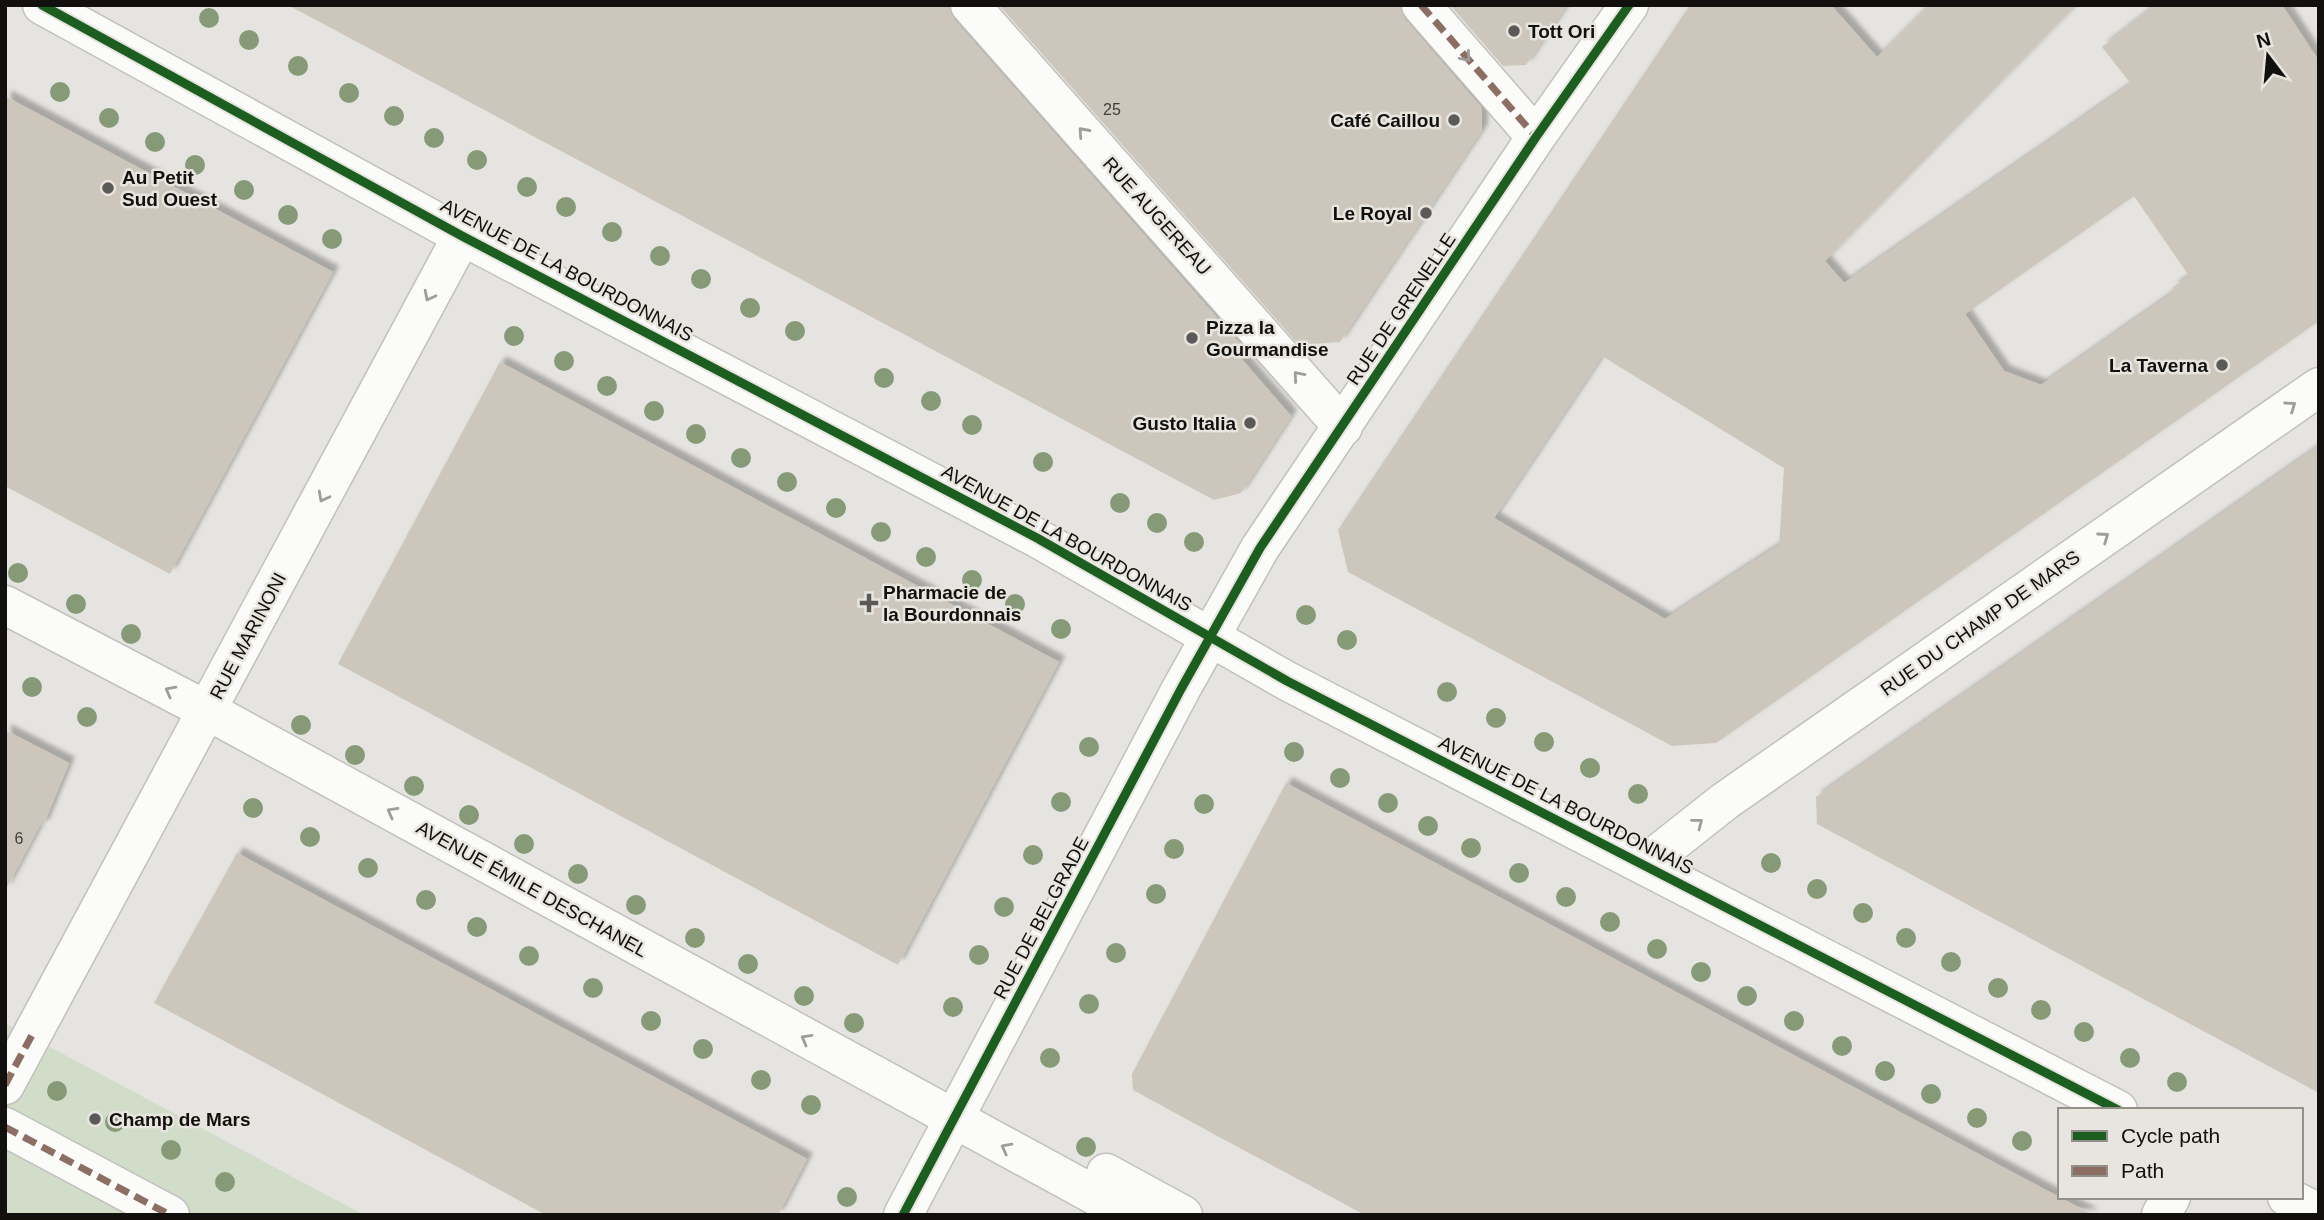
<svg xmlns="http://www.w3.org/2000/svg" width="2324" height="1220" viewBox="0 0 2324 1220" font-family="Arial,sans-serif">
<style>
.green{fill:#d1ddc9}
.building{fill:#ccc6bc;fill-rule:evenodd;filter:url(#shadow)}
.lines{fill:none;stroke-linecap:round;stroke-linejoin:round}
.minor-casing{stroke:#c1c0bd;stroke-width:41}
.major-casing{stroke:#c1c0bd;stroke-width:41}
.minor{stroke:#fbfbfa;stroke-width:38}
.major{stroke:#fbfbfa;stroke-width:38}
.quiet{stroke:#8d6e63;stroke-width:7;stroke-dasharray:14 7;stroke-linecap:butt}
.cycleway-casing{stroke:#e7e5de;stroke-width:13}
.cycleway{stroke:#1b5e20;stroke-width:9}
.tree{fill:#879a78}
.oneway{stroke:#9d9d9c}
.poi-dot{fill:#5b5a58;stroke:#e7e5de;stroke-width:2.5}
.labels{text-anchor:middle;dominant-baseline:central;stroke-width:5;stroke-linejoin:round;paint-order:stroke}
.number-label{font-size:16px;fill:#403e3a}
.poi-label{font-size:19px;font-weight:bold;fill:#11100e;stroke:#e7e5de;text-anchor:start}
.street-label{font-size:19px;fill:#11100e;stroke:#e7e5de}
</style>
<defs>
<filter id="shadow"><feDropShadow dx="6" dy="-6" stdDeviation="2" flood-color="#0004"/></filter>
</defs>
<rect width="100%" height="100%" fill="#e5e4e0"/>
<!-- green -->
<path class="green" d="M5,1023L364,1215H5Z"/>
<!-- building -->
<path class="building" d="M288,5H949L954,19L1244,348L1233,349L1291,416L1241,493L1214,500Z
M999,5H1400L1405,19L1482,108V130L1340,342L1299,345Z
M1450,5H1567L1526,65L1503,66Z
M1690,5H1831L1877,57L1929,5H2076L1825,261L1844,283L2131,84L2102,47L2156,5H2282L2319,61V321L1716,743L1672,746L1348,572L1338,530ZM2134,196L2189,276L2173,287L2174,292L2041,385L2004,371L1965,314ZM1602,356L1784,468L1779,545L1665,619L1494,518Z
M5,96L333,272L170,574L5,486Z
M500,362L1059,662L898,965L338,664Z
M2319,446V1093L1817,824L1816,797Z
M5,730L69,763L43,826L40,825L5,891Z
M1286,783L1999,1165L2093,1215H1365L1221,1138L1133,1090L1132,1074Z
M237,853L807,1159L778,1215H546L154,1003Z"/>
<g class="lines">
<defs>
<path id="minor" d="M970,5L1343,427
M1421,5L1536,137
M5,605L208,711L1131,1215
M1644,865L1725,801L2319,387
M5,1085L462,236
M5,1127L170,1215
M1106,1173L1183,1215
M903,1215L1181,689L1260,548L1536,137L1629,5
M2161,1215L2171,1197"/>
<path id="major" d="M42,5L462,236L1037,538L1287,681L2118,1110
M2287,1197L2319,1213"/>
</defs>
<!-- minor casing -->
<use href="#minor" class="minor-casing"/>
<!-- major casing -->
<use href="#major" class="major-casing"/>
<!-- minor -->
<use href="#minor" class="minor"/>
<!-- major -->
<use href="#major" class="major"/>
<!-- quiet -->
<path class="quiet" d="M1421,5L1536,137
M5,1085L32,1035
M5,1127L170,1215"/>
<defs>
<path id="cycleway" d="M42,5L462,236L1037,538L1287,681L2118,1110
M903,1215L1181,689L1260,548L1536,137L1629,5"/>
</defs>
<!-- cycleway casing -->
<use href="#cycleway" class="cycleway-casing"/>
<!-- cycleway -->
<use href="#cycleway" class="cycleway"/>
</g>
<!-- trees -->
<g class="tree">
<circle cx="209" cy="18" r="10"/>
<circle cx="249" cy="40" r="10"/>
<circle cx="298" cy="66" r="10"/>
<circle cx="60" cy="92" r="10"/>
<circle cx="349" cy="93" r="10"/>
<circle cx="394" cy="116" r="10"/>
<circle cx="109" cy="118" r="10"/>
<circle cx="434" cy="138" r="10"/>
<circle cx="155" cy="142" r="10"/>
<circle cx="477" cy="160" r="10"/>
<circle cx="195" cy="165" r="10"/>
<circle cx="527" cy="187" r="10"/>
<circle cx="244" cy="190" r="10"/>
<circle cx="566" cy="207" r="10"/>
<circle cx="288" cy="215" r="10"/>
<circle cx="612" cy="232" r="10"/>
<circle cx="332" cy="239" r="10"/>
<circle cx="660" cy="256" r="10"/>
<circle cx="701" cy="279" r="10"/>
<circle cx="750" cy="308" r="10"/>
<circle cx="795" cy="331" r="10"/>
<circle cx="514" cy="336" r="10"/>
<circle cx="564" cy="361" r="10"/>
<circle cx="884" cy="378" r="10"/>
<circle cx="607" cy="386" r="10"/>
<circle cx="931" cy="401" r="10"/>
<circle cx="654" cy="411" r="10"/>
<circle cx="972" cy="425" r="10"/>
<circle cx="696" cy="434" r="10"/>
<circle cx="741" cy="458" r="10"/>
<circle cx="1043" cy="462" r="10"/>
<circle cx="787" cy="482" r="10"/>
<circle cx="1120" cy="503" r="10"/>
<circle cx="836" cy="508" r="10"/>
<circle cx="1157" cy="523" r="10"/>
<circle cx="881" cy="532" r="10"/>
<circle cx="1194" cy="542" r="10"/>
<circle cx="926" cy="557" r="10"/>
<circle cx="18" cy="573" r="10"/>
<circle cx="972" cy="580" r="10"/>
<circle cx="76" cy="604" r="10"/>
<circle cx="1015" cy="604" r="10"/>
<circle cx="1306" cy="615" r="10"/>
<circle cx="1061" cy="629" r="10"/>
<circle cx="131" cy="634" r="10"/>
<circle cx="1347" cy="640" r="10"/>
<circle cx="32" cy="687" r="10"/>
<circle cx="1447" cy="692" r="10"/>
<circle cx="87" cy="717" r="10"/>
<circle cx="1496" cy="718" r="10"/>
<circle cx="301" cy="725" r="10"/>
<circle cx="1544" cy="742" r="10"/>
<circle cx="1089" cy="747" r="10"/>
<circle cx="1294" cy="752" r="10"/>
<circle cx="355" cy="755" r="10"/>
<circle cx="1590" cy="768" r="10"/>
<circle cx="1340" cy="778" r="10"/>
<circle cx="414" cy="786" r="10"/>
<circle cx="1638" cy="794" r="10"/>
<circle cx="1061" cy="802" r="10"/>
<circle cx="1388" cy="803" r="10"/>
<circle cx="1204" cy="804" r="10"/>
<circle cx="253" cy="808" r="10"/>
<circle cx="469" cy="815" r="10"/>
<circle cx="1428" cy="826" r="10"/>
<circle cx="310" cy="837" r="10"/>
<circle cx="524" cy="844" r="10"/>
<circle cx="1471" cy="848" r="10"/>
<circle cx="1174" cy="849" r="10"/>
<circle cx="1033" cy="855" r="10"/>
<circle cx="1771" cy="863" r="10"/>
<circle cx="368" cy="868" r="10"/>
<circle cx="1519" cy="873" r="10"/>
<circle cx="578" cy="874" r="10"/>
<circle cx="1817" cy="889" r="10"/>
<circle cx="1156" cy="894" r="10"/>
<circle cx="1566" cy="897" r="10"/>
<circle cx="426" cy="900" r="10"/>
<circle cx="636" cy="905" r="10"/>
<circle cx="1004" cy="907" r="10"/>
<circle cx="1863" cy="913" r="10"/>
<circle cx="1610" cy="922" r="10"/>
<circle cx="477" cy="927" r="10"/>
<circle cx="695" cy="938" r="10"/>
<circle cx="1906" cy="938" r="10"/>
<circle cx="1657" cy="949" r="10"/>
<circle cx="1116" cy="953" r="10"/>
<circle cx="979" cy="955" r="10"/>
<circle cx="529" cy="956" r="10"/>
<circle cx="1951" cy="962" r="10"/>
<circle cx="748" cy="964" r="10"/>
<circle cx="1701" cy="972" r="10"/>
<circle cx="593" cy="988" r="10"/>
<circle cx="1998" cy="988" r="10"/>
<circle cx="804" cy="996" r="10"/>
<circle cx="1747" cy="996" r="10"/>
<circle cx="1089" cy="1004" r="10"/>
<circle cx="953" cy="1007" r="10"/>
<circle cx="2041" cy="1010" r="10"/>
<circle cx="651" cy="1021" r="10"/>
<circle cx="1794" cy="1021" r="10"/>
<circle cx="854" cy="1023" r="10"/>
<circle cx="2084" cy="1032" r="10"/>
<circle cx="1842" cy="1046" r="10"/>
<circle cx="703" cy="1049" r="10"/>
<circle cx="1050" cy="1058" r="10"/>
<circle cx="2130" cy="1058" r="10"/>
<circle cx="1885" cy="1071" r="10"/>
<circle cx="761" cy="1080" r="10"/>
<circle cx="2177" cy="1082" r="10"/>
<circle cx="57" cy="1091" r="10"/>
<circle cx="1931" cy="1094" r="10"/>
<circle cx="811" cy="1105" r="10"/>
<circle cx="1977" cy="1118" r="10"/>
<circle cx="115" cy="1122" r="10"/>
<circle cx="2022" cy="1141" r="10"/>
<circle cx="1086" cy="1147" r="10"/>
<circle cx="171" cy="1150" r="10"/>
<circle cx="225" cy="1182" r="10"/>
<circle cx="847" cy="1197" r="10"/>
</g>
<!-- one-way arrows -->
<defs><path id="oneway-chevron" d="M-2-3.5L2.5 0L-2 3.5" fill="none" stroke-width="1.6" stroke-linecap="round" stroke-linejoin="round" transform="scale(1.75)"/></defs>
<g class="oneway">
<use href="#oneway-chevron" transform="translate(1466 57) rotate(49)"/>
<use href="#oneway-chevron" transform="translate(1083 132) rotate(-132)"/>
<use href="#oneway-chevron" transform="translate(429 296) rotate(117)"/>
<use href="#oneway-chevron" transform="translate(1298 376) rotate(-131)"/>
<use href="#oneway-chevron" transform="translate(2291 406) rotate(-35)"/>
<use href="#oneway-chevron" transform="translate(323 497) rotate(118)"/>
<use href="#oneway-chevron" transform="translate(2104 537) rotate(-35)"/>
<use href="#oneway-chevron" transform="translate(170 691) rotate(-152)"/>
<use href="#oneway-chevron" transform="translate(392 812) rotate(-151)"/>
<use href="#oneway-chevron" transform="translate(1698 823) rotate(-38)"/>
<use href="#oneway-chevron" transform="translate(806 1039) rotate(-151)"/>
<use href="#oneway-chevron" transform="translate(1006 1148) rotate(-152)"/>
</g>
<!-- markers -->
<g class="poi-dot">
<circle cx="1514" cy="31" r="7"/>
<circle cx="1454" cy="120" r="7"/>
<circle cx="108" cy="188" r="7"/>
<circle cx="1426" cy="213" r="7"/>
<circle cx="1192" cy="338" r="7"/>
<circle cx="2222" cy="365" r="7"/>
<circle cx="1250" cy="423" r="7"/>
<path d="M865.5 592.5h7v7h7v7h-7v7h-7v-7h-7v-7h7z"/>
<circle cx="95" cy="1119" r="7"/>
</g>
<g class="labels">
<!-- number labels -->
<g class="number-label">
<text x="1112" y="109">25</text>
<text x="19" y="838">6</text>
</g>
<!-- poi labels -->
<g class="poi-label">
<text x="1528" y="31">Tott Ori</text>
<text x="1440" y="120" text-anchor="end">Café Caillou</text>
<text x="122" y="177">Au Petit<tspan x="122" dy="22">Sud Ouest</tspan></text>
<text x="1412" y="213" text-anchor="end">Le Royal</text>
<text x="1206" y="327">Pizza la<tspan x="1206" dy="22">Gourmandise</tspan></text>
<text x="2208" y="365" text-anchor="end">La Taverna</text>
<text x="1236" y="423" text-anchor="end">Gusto Italia</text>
<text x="883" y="592">Pharmacie de<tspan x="883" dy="22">la Bourdonnais</tspan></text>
<text x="109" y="1119">Champ de Mars</text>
</g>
<!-- street labels -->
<g class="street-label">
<text transform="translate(1157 216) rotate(48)">RUE AUGEREAU</text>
<text transform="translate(567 270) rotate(28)">AVENUE DE LA BOURDONNAIS</text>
<text transform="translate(1401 309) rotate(-56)">RUE DE GRENELLE</text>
<text transform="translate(1067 538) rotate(29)">AVENUE DE LA BOURDONNAIS</text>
<text transform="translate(1980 623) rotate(-35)">RUE DU CHAMP DE MARS</text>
<text transform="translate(248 636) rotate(-62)">RUE MARINONI</text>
<text transform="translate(1566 805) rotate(27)">AVENUE DE LA BOURDONNAIS</text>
<text transform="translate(532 889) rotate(29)">AVENUE ÉMILE DESCHANEL</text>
<text transform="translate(1041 918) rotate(-62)">RUE DE BELGRADE</text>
</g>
</g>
<!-- border -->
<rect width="2324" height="1220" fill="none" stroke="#11100e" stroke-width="14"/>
<!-- legend -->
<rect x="2058" y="1108" width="245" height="91" fill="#e7e5de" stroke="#91908b" stroke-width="2"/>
<rect x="2072" y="1131" width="35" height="10" fill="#1b5e20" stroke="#91908b" stroke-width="2"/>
<text x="2121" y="1143" font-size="21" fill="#11100e">Cycle path</text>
<rect x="2072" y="1166" width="35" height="10" fill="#8d6e63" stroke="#91908b" stroke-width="2"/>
<text x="2121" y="1178" font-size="21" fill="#11100e">Path</text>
<!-- north arrow -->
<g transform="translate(2268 56) rotate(344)" stroke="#e7e5de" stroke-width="5" paint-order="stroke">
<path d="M0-5L12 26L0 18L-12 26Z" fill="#11100e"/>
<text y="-10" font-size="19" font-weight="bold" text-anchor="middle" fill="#11100e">N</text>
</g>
</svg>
